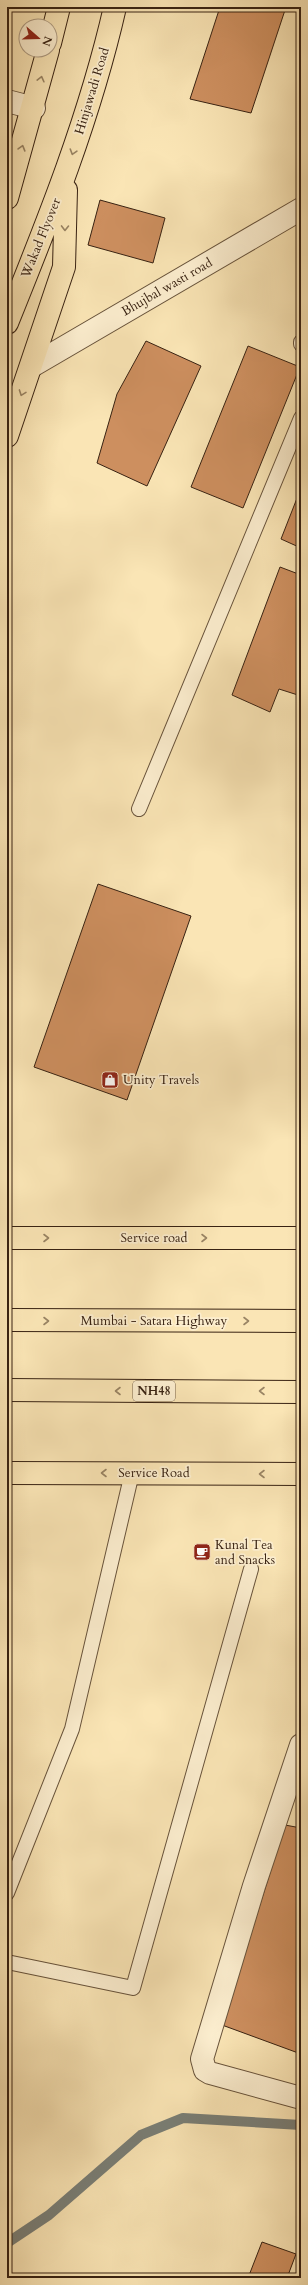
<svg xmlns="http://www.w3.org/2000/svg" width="308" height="2285" viewBox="0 0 308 2285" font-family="Cardo,serif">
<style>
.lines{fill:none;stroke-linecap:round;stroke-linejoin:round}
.stream{stroke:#797e76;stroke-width:10}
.building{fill:#cd8f5f;stroke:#382212}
.service-casing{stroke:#68533b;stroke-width:16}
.minor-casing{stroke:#68533b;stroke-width:24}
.primary-casing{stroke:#382212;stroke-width:24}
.trunk-casing{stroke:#382212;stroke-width:24}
.service{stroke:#fceecf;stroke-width:14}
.minor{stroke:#fceecf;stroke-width:22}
.primary{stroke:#fae5b5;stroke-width:22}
.trunk{stroke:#fae5b5;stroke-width:22}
.oneway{stroke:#998464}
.labels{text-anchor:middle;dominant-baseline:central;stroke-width:3.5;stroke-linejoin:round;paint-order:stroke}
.shield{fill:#fceecf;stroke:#735f4b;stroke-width:1}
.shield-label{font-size:12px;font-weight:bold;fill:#382212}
.street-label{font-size:13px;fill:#382212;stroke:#fceecf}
.poi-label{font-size:13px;fill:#382212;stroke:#fceecf;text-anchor:start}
</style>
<rect width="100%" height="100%" fill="#fae5b5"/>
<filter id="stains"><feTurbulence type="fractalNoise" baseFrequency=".005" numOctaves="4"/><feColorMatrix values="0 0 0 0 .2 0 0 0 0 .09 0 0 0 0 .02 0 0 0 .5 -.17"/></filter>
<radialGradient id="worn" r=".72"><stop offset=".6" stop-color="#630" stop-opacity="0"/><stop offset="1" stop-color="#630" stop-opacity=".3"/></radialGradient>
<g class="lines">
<!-- stream -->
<path class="stream" d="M7,2243L49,2215L141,2135L183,2118L301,2125"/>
</g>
<!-- building -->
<path class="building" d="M220,7H286L251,113L190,99Z
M100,200L165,218L153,263L88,245Z
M146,341L201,366L147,486L97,463L117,394Z
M248,346L300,367L243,508L191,487Z
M301,488V548L281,539Z
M280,567L301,575V696L279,689L270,712L232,695Z
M98,884L191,916L127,1100L34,1067Z
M285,1825L301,1828V2054L222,2025Z
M262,2242L296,2254L287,2278H248Z"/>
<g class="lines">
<defs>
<path id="service" d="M301,342V344
M139,809L301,418
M7,1893L72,1729L132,1473
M7,1962L133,1988L251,1569"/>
<path id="minor" d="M7,101L34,108
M32,366L301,209
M301,1745L254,1886L202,2059L205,2070L210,2073L301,2098"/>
<path id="primary" d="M50,43L59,7
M7,198L48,50
M7,323C49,219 90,117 115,7
M7,436L64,267L66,190
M7,1238H301
M7,1473L301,1474"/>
<path id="trunk" d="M7,1320L301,1321
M7,1390L301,1392"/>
</defs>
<!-- service casing -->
<use href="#service" class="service-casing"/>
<!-- minor casing -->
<use href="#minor" class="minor-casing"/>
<!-- primary casing -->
<use href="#primary" class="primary-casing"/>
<!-- trunk casing -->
<use href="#trunk" class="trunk-casing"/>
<!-- service -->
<use href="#service" class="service"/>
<!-- minor -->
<use href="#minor" class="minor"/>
<!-- primary -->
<use href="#primary" class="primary"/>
<!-- trunk -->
<use href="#trunk" class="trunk"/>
</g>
<!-- one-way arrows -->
<defs><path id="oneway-chevron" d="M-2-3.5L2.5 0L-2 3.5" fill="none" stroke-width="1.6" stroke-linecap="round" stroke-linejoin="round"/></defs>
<g class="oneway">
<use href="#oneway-chevron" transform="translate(41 79) rotate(-76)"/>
<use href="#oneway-chevron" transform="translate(22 148) rotate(-74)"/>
<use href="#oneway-chevron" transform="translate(73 152) rotate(107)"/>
<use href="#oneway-chevron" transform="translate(65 228) rotate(91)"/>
<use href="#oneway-chevron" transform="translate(22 393) rotate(110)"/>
<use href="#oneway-chevron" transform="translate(46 1238)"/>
<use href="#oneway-chevron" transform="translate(204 1238)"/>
<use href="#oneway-chevron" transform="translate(46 1321)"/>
<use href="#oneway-chevron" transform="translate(246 1321)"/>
<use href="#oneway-chevron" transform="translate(118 1391) rotate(-180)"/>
<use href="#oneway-chevron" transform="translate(262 1391) rotate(-180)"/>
<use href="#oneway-chevron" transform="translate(104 1473) rotate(-180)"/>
<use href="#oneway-chevron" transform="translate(262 1474) rotate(-180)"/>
</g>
<!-- icons -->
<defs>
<symbol id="shop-square" viewBox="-11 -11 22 22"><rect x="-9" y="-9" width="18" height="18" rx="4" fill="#8f2418" stroke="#fceecf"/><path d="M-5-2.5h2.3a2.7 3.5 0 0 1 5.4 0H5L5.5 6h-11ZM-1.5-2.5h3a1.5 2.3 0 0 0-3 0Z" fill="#fff"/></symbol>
<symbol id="cafe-square" viewBox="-11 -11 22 22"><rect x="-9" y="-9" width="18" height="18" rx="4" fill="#8f2418" stroke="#fceecf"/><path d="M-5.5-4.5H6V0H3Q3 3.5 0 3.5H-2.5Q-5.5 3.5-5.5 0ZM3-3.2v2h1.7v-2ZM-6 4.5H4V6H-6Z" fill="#fff"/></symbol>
</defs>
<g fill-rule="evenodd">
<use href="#shop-square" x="100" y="1070" width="20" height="20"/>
<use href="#cafe-square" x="192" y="1542" width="20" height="20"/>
</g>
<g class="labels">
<!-- shield labels -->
<rect class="shield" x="133" y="1381" width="42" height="20" rx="3"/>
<g class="shield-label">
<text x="154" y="1391">NH48</text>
</g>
<!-- street labels -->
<g class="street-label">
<text transform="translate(92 91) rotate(-73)">Hinjawadi Road</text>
<text transform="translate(41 238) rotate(-68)">Wakad Flyover</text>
<text transform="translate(167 287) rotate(-30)">Bhujbal wasti road</text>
<text x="154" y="1238">Service road</text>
<text x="154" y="1321">Mumbai - Satara Highway</text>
<text x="154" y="1473">Service Road</text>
</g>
<!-- poi labels -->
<g class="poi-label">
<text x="123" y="1080">Unity Travels</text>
<text x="215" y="1545">Kunal Tea<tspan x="215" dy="15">and Snacks</tspan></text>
</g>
</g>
<!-- margin -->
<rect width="308" height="2285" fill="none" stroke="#fae5b5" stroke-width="24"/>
<rect x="8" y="8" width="292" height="2269" fill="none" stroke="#382212" stroke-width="2"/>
<rect x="12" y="12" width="284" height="2261" fill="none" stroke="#382212"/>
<!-- north arrow -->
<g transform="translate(38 38) rotate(110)"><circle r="19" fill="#fceecf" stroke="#ae9c83"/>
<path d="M0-3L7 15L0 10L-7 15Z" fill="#8f2418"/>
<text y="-6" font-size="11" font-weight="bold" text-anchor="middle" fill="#382212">N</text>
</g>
<rect width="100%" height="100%" filter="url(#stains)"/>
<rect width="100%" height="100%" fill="url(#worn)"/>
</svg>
